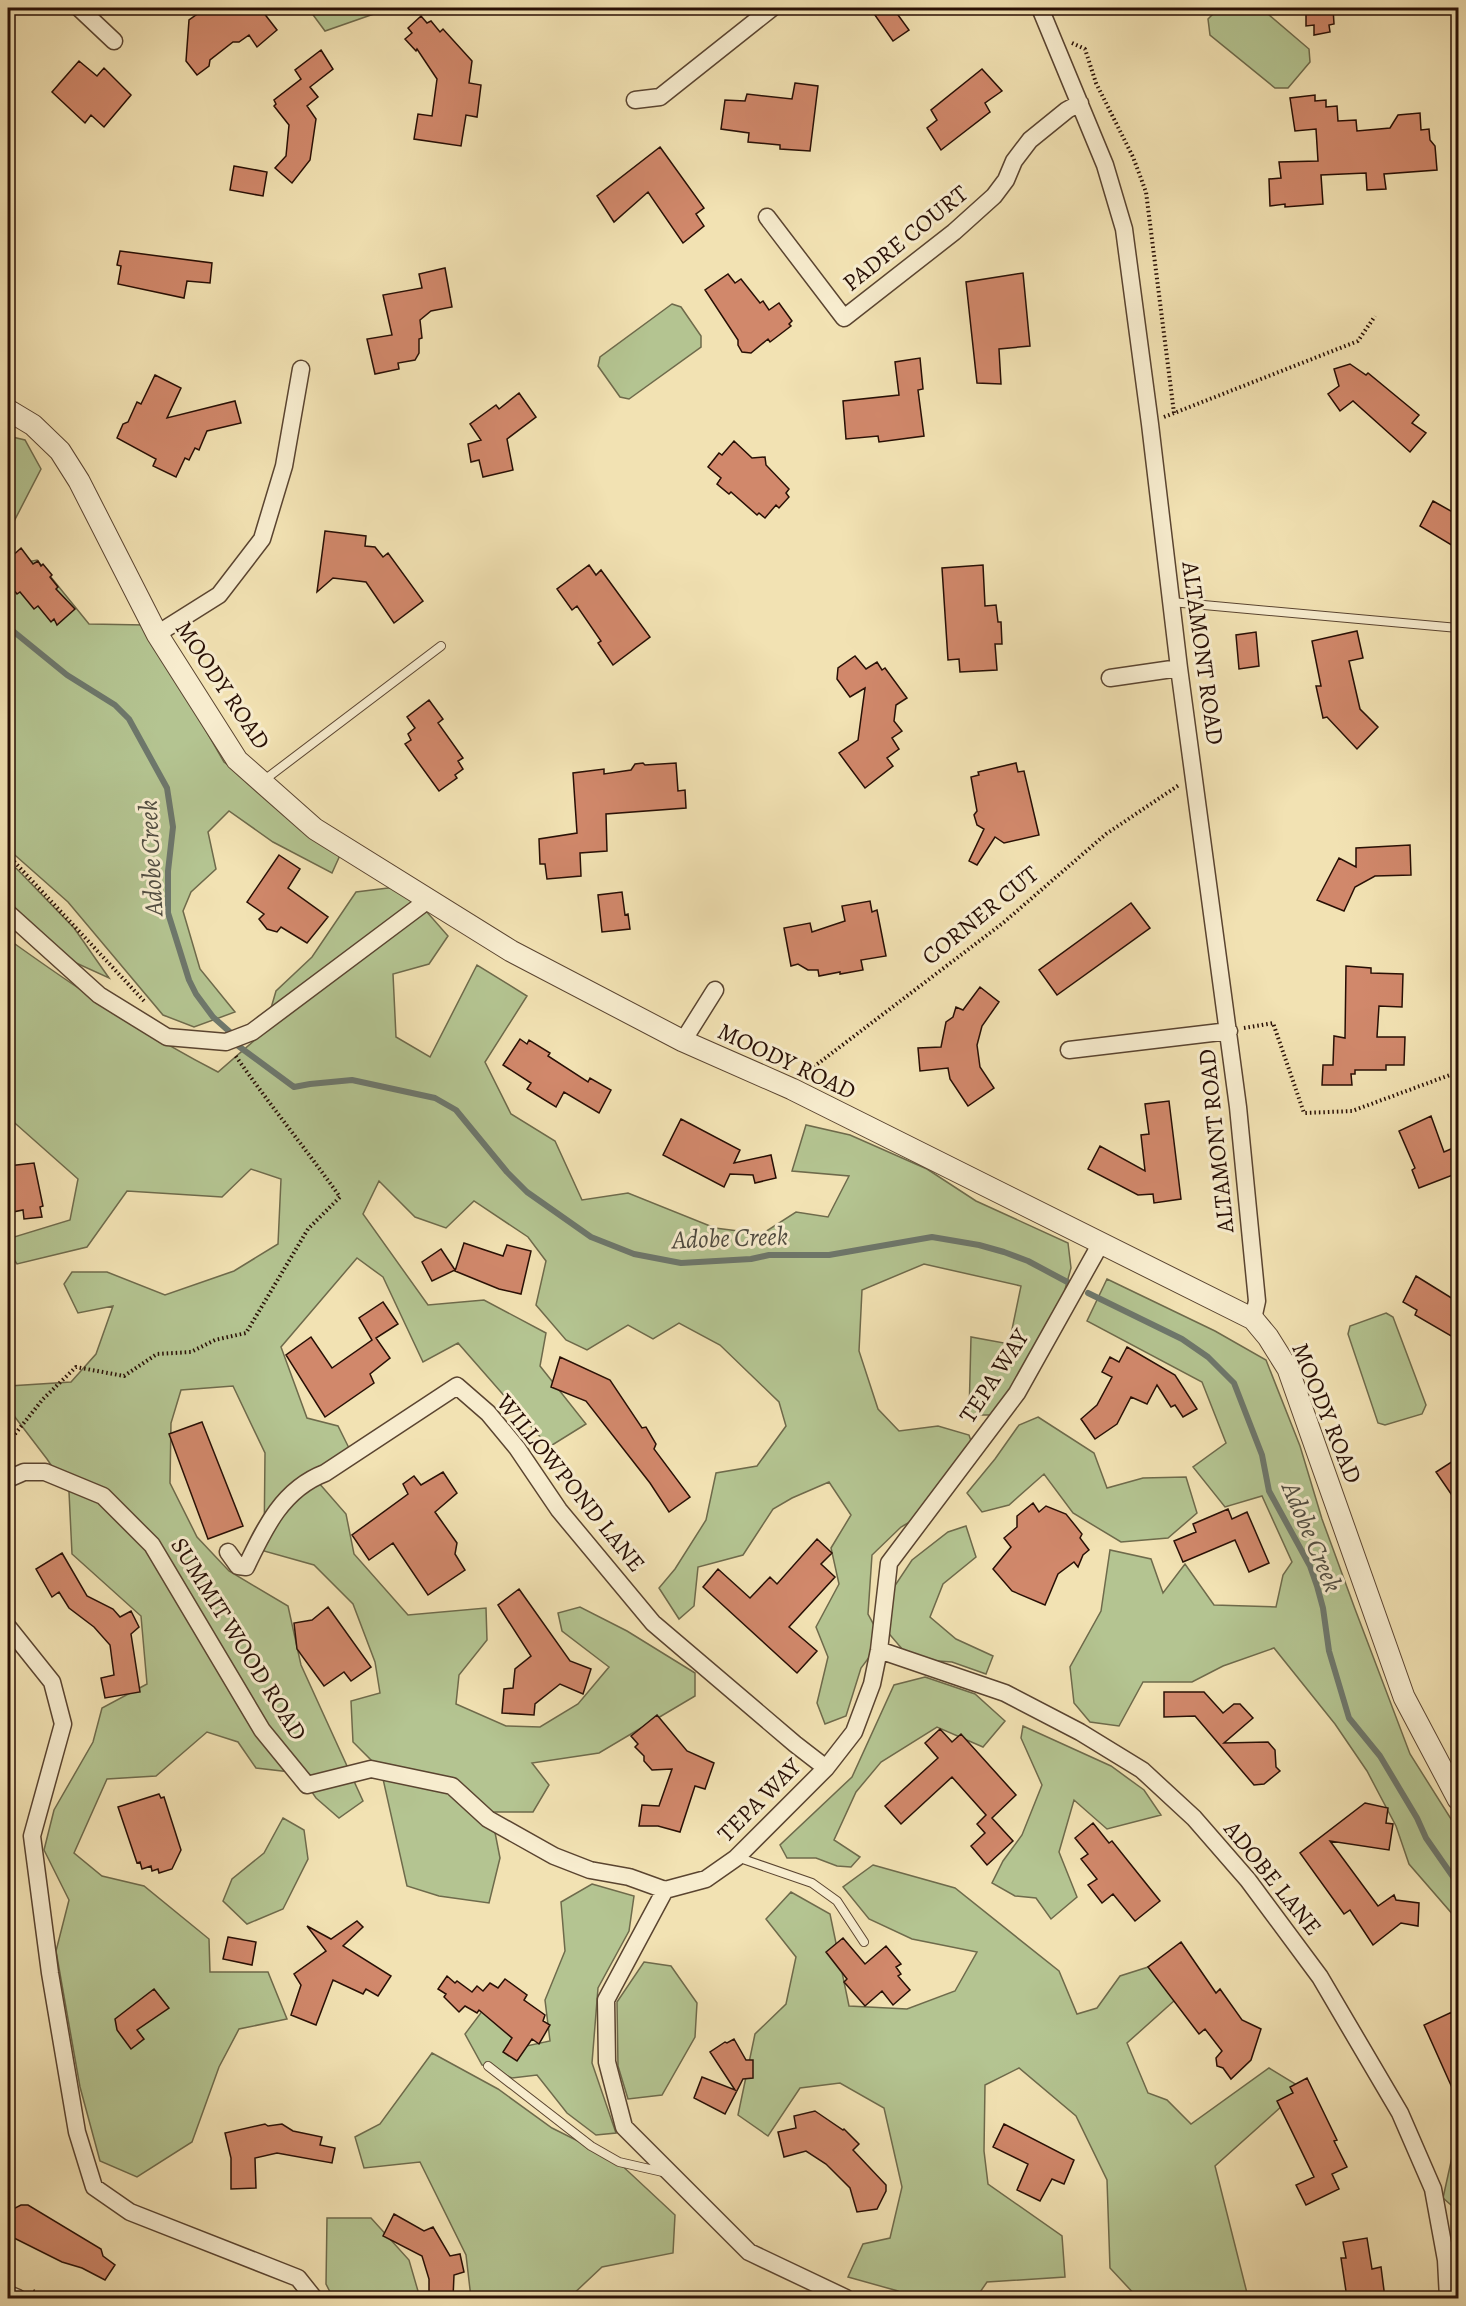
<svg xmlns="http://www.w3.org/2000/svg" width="1466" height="2306" viewBox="0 0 1466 2306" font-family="Alegreya,serif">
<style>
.green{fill:#b4c491;stroke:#6e6a4b;stroke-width:1.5}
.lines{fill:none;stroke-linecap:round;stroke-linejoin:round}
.stream{stroke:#6d776c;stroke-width:6}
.building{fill:#d1886b;stroke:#280f05;stroke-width:1.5}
.service-casing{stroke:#5a4430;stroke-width:10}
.minor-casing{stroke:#5a4430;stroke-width:19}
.tertiary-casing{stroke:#5a4430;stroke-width:23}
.path{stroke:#280f05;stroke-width:4;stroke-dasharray:1.5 3;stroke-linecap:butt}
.service{stroke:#f7ecce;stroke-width:8}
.minor{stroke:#f7ecce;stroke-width:16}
.tertiary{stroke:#f7ecce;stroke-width:21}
.labels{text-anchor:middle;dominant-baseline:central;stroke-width:6;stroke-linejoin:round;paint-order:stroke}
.street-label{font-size:24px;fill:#280f05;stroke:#f7ecce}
.water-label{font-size:26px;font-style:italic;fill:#504c41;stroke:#f7ecce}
</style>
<rect width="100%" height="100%" fill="#f2e2b3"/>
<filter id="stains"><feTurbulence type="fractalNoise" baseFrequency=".00333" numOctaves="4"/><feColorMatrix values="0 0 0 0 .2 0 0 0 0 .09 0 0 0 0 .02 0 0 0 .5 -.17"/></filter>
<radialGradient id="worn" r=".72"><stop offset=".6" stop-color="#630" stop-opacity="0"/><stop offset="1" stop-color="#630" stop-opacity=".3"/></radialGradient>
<!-- green -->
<path class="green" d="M308,8H391L325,31Z
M1219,8H1261L1309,49L1310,62L1288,88H1275L1210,35L1208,19Z
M672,304L681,307L701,336V347L629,399L620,397L598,366L600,357Z
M8,436L25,440L41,469L8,533Z
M37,560L89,624L145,625L224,762L341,853L332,873L273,842L229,811L208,832L216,869L191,892L183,911L200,969L235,1012L194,1027L163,1015L68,902L8,849V566Z
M8,863L17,869L74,928L109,978L52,952L8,923Z
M404,886L448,936L429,964L393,974L396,1037L430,1057L477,965L527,996L485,1062L511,1114L555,1141L582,1200L628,1193L715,1228L762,1234L796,1212L828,1217L849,1176L792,1171L806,1125L850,1135L927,1169L976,1201L1068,1243L1071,1268L1051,1340L1001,1415H969L971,1337L1009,1344L1021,1286L924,1264L862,1290L859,1351L878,1409L899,1431L938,1426L969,1435L975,1453L929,1511L901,1527L872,1555L868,1614L882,1640L861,1668L846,1716L825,1724L817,1703L828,1657L816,1627L839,1584L831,1548L851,1515L829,1482L792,1498L773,1509L743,1555L698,1567L694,1606L679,1619L659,1588L675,1569L706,1520L716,1473L757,1466L786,1426L779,1402L720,1345L679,1323L653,1339L628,1325L587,1350L566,1340L536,1305L546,1261L528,1237L474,1201L446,1228L415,1217L379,1181L363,1214L428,1305L484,1300L546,1333L540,1366L586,1424L549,1447L458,1343L423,1362L383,1277L357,1258L281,1347L307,1418L338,1426L349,1448L318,1482L346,1514L354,1554L408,1615L486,1608L487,1640L459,1675L456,1704L506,1726L540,1727L578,1704L609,1667L562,1631L558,1613L580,1607L627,1631L695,1673V1696L599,1753L532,1763L549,1785L533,1812H491L500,1858L489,1903L439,1896L407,1886L381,1770L353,1742L351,1701L380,1693L375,1662L353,1604L314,1565L264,1551L265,1453L233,1386L181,1390L171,1423L170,1483L197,1537L229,1571L288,1606L301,1665L363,1801L339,1818L316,1798L299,1773L256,1768L238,1742L207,1732L156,1776L107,1779L74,1853L102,1876L144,1886L209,1939L210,1972H268L287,2019L239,2029L219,2067L192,2142L137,2177L100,2161L80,2087L56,1951L69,1900L44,1850L54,1810L93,1742L102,1708L147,1684L141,1616L72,1554L69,1492L47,1459L8,1408L9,1386L71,1382L96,1354L113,1306L78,1313L64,1284L72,1272H107L165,1295L234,1271L278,1244L281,1179L251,1169L222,1197L127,1191L87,1247L17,1264L9,1252L14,1237L70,1220L78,1179L8,1117V939C75,987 144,1034 218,1072L264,1032L276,991L312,957L356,892Z
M1107,1279L1215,1331L1266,1360L1300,1446L1322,1519L1355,1609L1410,1754L1458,1830V1926L1454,1916L1409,1864L1396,1826L1367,1771L1335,1724L1274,1648L1223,1666L1192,1682H1143L1119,1726L1090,1722L1074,1703L1070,1667L1101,1611L1110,1550L1151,1559L1163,1593L1185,1564L1214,1605L1276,1607L1283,1575L1292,1562L1262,1496L1225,1507L1193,1467L1226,1443L1202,1382L1087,1321Z
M1386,1313L1393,1317L1426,1405L1422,1414L1385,1425L1378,1423L1348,1334L1350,1326Z
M1038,1417L1094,1453L1107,1488L1143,1478L1186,1477L1197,1513L1168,1538L1121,1542L1073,1513L1044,1474L1009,1505L982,1512L967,1493L995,1459L1019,1425Z
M966,1526L976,1557L943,1584L930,1617L956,1639L993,1656L986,1674L952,1662L924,1660L903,1650L885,1629L892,1590L912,1560L948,1532Z
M925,1677L975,1694L1005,1721L983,1747L937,1727L881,1762L856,1792L834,1840L860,1857L851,1867L837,1866L816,1858H787L780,1845L852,1777L894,1685Z
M1023,1726L1111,1766L1144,1790L1161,1815L1107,1829L1074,1800L1059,1852L1077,1897L1051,1919L1036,1898L1015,1896L992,1883L1003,1861L1022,1835L1042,1785L1021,1738Z
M283,1818L304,1830L308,1859L283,1909L247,1924L223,1901L232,1879L264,1853Z
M873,1865L955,1888L1059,1971L1077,2014L1097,2008L1120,1976L1167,1961L1175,2000L1127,2043L1148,2093L1167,2100L1191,2124L1269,2068L1302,2088L1215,2166L1247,2293L1245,2298H1138L1110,2268L1107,2180L1076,2116L1019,2068L985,2085L984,2151L988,2184L1062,2236L1065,2277L987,2282L976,2298H907L898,2291L848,2277L863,2244L890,2238L902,2187L884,2108L840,2083L800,2088L768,2136L738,2115L755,2034L786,2004L796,1957L766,1919L791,1892L830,1914L849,2006L907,2009L955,1991L977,1952L912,1939L869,1919L843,1887Z
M592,1884L634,1896L629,1931L598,1988L592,2063L616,2133L596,2135L567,2113L537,2075L512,2078L482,2065L465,2034L483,2010L522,2047L550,2041L545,2000L565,1951L561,1902Z
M644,1962L671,1966L697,2003L695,2037L662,2095L628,2099L618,2066L617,2002Z
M432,2053L498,2089L552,2128L616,2160L675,2215L673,2253L602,2267L569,2298H471L466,2255L420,2162L364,2168L355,2137L380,2124Z
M1458,2130V2211L1443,2198Z
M327,2218H371L409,2260L420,2298H333L326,2284Z"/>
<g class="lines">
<!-- stream -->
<path class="stream" d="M8,627L67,675L115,705L129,719L167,788L173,827L168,871V913L189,980L196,994L213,1017L231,1033
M237,1045L294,1087L310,1084L352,1080L435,1098L456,1110L507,1172L527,1192L591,1237L634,1254L681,1263L751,1259L769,1255H829L932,1237L979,1245L1004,1252L1028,1261L1073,1285
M1088,1293L1182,1339L1208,1357L1234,1383L1262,1455L1269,1491L1310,1566L1317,1586L1323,1608L1329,1651L1349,1718L1380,1756L1417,1818L1426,1838L1458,1884"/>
</g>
<!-- building -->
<path class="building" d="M206,8H260L277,30L257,47L249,35L239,42H233L210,60L209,66L197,75L186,61L189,20Z
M870,8H893L909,30L893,41Z
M1306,8H1333L1334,24L1329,25L1330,32L1314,35V25L1306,26Z
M421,16L427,23L431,21L440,32L443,29L472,61L469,83L481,85L477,117L466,115L461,146L414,139L418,114L432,116L437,79L417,49L416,51L405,39L412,33L408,28Z
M321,50L333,69L310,87L318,97L307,106L316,119L310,160L292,183L275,168L286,156L289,125L274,106L276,104L274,100L301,79L295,70Z
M79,61L97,76L104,68L131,95L104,127L91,115L85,123L52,92Z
M982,69L1002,91L985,103L990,112L941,150L927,128L937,120L931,110Z
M795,83L818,86L810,151L780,149V145L748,142L749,133L721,129L725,100L745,101L747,94L792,99Z
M1315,95V101L1326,100V107L1337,106L1338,121L1356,120L1357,131L1390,128L1398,115L1420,113L1421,130L1429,129L1430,140L1435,146L1437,170L1384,174L1386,189L1367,190L1366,173L1321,175L1323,204L1285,207V204L1270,206L1269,179L1281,178L1279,162L1318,161L1316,129L1295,131L1290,98Z
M660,147L704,208L696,214L704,226L683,243L648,192L614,222L597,196Z
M234,166L267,172L263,196L230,190Z
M120,251L212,263L210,283L187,281L184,298L118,284L121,266L117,265Z
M445,268L452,307L431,311L420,320L422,338L419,339V353L415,360L398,363L399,369L375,374L367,339L392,335L383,295L422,288L419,274Z
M1023,273L1030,346L999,349L1001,384L977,383L966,282Z
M728,274L735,283L741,279L760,303L763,301L769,310L779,303L792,321L789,324L791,326L770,342L768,339L751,353L742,352L738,345V340L705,290Z
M920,358L923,389L918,390L924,436L879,442L878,436L846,439L843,401L899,395L895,362Z
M1350,364L1366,375L1368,373L1419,415L1412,423L1426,433L1410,452L1353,401L1340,411L1328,394L1339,386L1334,369Z
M155,375L181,388L167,418L235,401L241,423L207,431L199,450L195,448L189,460L185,458L176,477L153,466L156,459L117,438L123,424L128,422L137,402L141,404Z
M519,393L536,417L507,439L513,470L483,477L479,460L471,462L468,444L481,440L470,424L496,405L499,409Z
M734,441L752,458L765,457L766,465L789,489L786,493L789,497L779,508L776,505L765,518L759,513L757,515L731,492L729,494L717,484L721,478L708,467L719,453L722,455Z
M1433,501L1458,515V549L1420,526Z
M325,531L366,536L365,546L375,547L383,557L388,553L423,601L394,623L366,582L333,578L317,592Z
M21,548L33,564L38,561L41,566L43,564L52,575L50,577L58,587L56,589L75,609L57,625L54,619L51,622L38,606L34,609L20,592L17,594L8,583V560Z
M589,565L596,575L601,570L650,637L613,665L598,643L601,641L577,606L572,610L557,589Z
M983,565L985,606L996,605L998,622H1001L1002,644H995L997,670L960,672L959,659L948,660L942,568Z
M1357,631L1363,658L1349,661L1360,709L1378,727L1357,749L1327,717L1323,718L1316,686H1321L1312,641Z
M1256,632L1259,666L1239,669L1236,635Z
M855,656L866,669L877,662L882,670L885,668L907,698L896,705L894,721L902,731L892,738L899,749L887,758L893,766L865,788L839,753L858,740L865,688L850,697L837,679L838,668Z
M429,700L443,719L438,723L463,758L458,761L463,769L455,775L457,778L439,791L405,744L411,740L408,734L415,728L407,717Z
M643,763L645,765L676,763L678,791L685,790L686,808L606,814L607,851L580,853L581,876L547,879L545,864H540L539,839L577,833L573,773L604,769V774L631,770L635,764Z
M1016,763L1018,772L1024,771L1039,835L1004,843L995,837L977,865L969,861L984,829L977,825L974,815L977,811L971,777L979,775L978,772Z
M1410,845L1411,875L1375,876L1355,887L1344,911L1317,900L1339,858L1356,867V848Z
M279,855L300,869L288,888L328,917L307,943L281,927L277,932L267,929L259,919L264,914L247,902Z
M622,892L625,915L628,914L630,929L602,932L598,895Z
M870,901L872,912L877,910L886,956L861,960L863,970L840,974V972L819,976L818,970H808L798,964L791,966L784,928L810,923L812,932L845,921L842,906Z
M1131,903L1150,928L1057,995L1039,970Z
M1346,966L1371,968V973L1403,974L1402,1007L1379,1006L1377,1037H1405L1404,1065H1386V1070H1355V1074H1351L1352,1085H1322L1323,1065H1333L1334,1036L1345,1038Z
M980,987L999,1002L982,1026L977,1045L980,1067L994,1088L968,1106L950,1079L948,1068L920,1071L918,1048L941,1047L946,1022L953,1017L956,1007L963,1010Z
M520,1039L527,1044L529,1040L550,1053L548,1056L588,1082L590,1078L611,1090L599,1113L564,1092L556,1107L527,1089L531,1083L503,1065Z
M1169,1101L1181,1199L1154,1203L1153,1194L1138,1195L1088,1169L1100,1146L1145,1171L1141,1135L1149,1134L1145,1104Z
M1431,1116L1444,1152L1458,1146V1173L1419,1188L1412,1170L1415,1168L1399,1131Z
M681,1119L740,1150L734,1163L771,1155L776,1178L755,1183L753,1175L730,1174L724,1187L663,1155Z
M34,1163L43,1206L40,1207L42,1217L24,1219L23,1210L8,1213V1166Z
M464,1243L503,1256L507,1245L531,1251L521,1294L499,1289L455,1271Z
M441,1249L455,1270L432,1281L422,1262Z
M1416,1276L1458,1302V1340L1415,1315L1417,1310L1403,1302Z
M383,1302L398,1324L376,1338L390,1358L370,1374L374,1383L325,1417L286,1355L311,1337L332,1368L372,1340L359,1318Z
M1127,1347L1175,1375L1197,1409L1183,1417L1175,1405L1171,1407L1157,1385L1147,1404L1131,1397L1117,1424L1095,1439L1081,1419L1097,1405L1112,1377L1102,1372L1110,1357L1119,1362Z
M560,1357L610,1380L642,1428L646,1427L656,1444L654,1449L690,1497L669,1512L650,1483L586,1401L551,1387Z
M202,1422L243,1526L208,1539L169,1434Z
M1453,1461L1458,1469V1504L1436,1472Z
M443,1472L457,1493L435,1512L457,1543L455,1554L465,1570L428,1595L393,1543L369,1560L352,1535L408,1494L403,1484L414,1476L421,1485Z
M1033,1503L1039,1512L1046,1506L1066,1514L1082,1534L1080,1538L1089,1550L1083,1555L1078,1567L1074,1562L1058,1574L1045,1605L1012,1591L993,1569L1011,1547L1004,1538L1017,1527V1516Z
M1228,1509L1232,1519L1247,1512L1269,1563L1249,1572L1235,1540L1183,1562L1174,1541L1196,1532L1193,1524Z
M817,1539L832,1553L821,1564L835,1577L789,1627L817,1651L797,1673L703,1587L718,1569L750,1598L770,1577L777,1584Z
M62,1553L87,1596L113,1609L120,1617L131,1611L139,1627L131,1634L140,1692L105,1698L101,1678L114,1675L110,1645L94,1627L69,1608L59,1592L52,1597L36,1569Z
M519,1589L570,1661L591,1669L583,1694L560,1684L535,1704L534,1715L502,1713L504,1689L513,1688L515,1669L531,1656L498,1605Z
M328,1607L371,1667L351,1681L344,1672L324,1686L297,1649L294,1623L312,1620Z
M1164,1692H1204L1223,1713L1234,1704H1240L1253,1718L1224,1743L1268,1742L1275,1750L1276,1767L1280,1771L1264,1784L1254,1785L1195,1716L1164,1717Z
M657,1715L687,1751L714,1763L705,1789L695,1786L680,1832L658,1826H639L642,1805L659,1806L672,1769L652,1770L644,1761V1756L635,1747L638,1744L631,1736Z
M940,1729L952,1742L961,1734L1016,1795L992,1818L1013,1841L987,1865L971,1846L985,1833L977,1824L986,1815L952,1777L901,1824L885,1806L938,1758L925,1743Z
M159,1794L161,1798L164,1797L181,1850L172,1869L159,1873L158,1869L152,1871L151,1866L142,1869L140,1862L137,1863L118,1807Z
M1365,1803L1388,1808L1386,1823L1393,1824L1389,1850L1330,1841L1378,1906L1394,1895L1396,1900L1419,1903L1418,1926L1401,1923L1373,1945L1350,1910L1344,1914L1300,1853Z
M1093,1823L1109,1843L1112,1841L1160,1901L1135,1921L1113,1894L1102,1903L1088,1885L1097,1879L1081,1859L1088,1854L1075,1838Z
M357,1921L363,1927L343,1946L391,1976L378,1996L366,1989L363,1994L333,1980L316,2025L291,2015L301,1985L294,1974L326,1951L307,1926L331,1939Z
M228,1937L256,1942L252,1965L223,1959Z
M843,1938L865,1964L886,1946L901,1964L896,1967L901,1974L898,1976L910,1990L893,2005L882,1991L865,2006L844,1982L847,1979L826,1952Z
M1181,1942L1216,1993L1220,1989L1242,2020L1261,2029L1251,2060L1231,2079L1223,2068L1217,2066L1216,2058L1222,2051L1205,2029L1199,2034L1148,1967Z
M447,1976L455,1983L457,1981L472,1992L477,1986L483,1991L490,1983L498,1988L505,1979L527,1995L524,2000L545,2015L543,2021L550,2025L539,2044L532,2039L517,2061L503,2052L512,2038L479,2010L477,2013L465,2006L459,2012L444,1997L446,1994L438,1989Z
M154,1989L169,2008L137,2030L144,2039L131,2049L117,2030L115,2019Z
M1452,2012L1458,2025V2101L1424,2025Z
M734,2039L746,2060H753V2078L743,2079L725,2114L694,2098L702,2077L735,2090L710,2052L725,2042L727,2043Z
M1307,2078L1337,2140L1334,2141L1347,2167L1332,2174L1339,2189L1306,2205L1296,2185L1314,2177L1277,2101L1293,2093L1290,2087Z
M815,2111L843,2130L844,2129L859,2144L853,2150L886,2185V2191L877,2209L857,2212L850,2188L826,2164L806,2151L784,2157L778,2132L796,2128L794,2116Z
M265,2124L268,2126L282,2124L293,2131L322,2137L320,2145L335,2148L332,2163L277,2153L255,2158L256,2188L231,2189V2158L225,2133Z
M1004,2124L1074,2160L1064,2184L1052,2179L1040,2201L1017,2190L1028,2164L993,2147Z
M21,2205H28L101,2249L103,2256L115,2265L105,2280L82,2268L62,2262L8,2235V2216L15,2208Z
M394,2214L424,2231L433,2227L450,2256L460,2254L464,2272L454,2275L453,2298H429V2279L422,2256L383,2236Z
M1367,2238L1372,2269L1381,2267L1385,2298H1347L1341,2258H1346L1343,2242Z"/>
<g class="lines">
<defs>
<path id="service" d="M1171,602L1458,628
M263,781L441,646
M737,1857L812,1883L837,1901L864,1942
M488,2066L591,2146L619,2162L667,2173"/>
<path id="minor" d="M79,8L114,41
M1040,8L1105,165L1124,229L1150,424L1179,668L1238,1107L1257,1301L1253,1319
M635,100L660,97L772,8
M767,217L844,318L954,232L994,196L1006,180L1014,161L1030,140L1067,110L1080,103
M157,634L219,595L262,539L284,466L301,369
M1110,678L1179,668
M8,913L99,995L167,1037L226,1042L252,1032L428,900
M683,1041L715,990
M1069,1050L1229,1031
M8,1479L24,1472H45L103,1496L152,1545L262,1730L307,1785L371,1769L452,1786L488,1819L554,1856L590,1870L629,1877L665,1890
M228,1552L238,1566L246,1567C265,1527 283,1489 325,1473L457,1386L488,1413L517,1448L559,1510L653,1623L795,1744L826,1768
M8,1627L52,1682L63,1724L32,1836L50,1973L77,2132L94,2187L130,2212L298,2278L314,2298
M879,1650L1005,1693L1080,1732L1142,1770L1194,1818L1248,1880L1320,1977L1400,2113L1433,2189L1446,2260L1448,2298
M8,2294L18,2298
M846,2298L749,2252L624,2127L607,2062L606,2000L665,1890L706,1879L736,1858L826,1768L854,1732L872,1684L879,1650L889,1563L1017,1393L1101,1243"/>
<path id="tertiary" d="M8,410L33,425L60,451L79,481L157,634L237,760L315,829L511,951L683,1041L792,1089L1253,1319L1268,1337L1288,1369L1404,1697L1458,1799"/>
</defs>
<!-- service casing -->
<use href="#service" class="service-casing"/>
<!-- minor casing -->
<use href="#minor" class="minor-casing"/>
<!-- tertiary casing -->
<use href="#tertiary" class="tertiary-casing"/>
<!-- path -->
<path class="path" d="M1072,43L1085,49L1096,83L1133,157L1146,192L1174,413
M1164,417L1358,341L1375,316
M8,855L144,1001
M1244,1028L1273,1023L1304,1113L1352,1111L1458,1072
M803,1075L1003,923L1106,834L1179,785
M15,1434L43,1399L76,1367L124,1376L157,1354L191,1352L215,1340L246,1333L308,1229L340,1197C306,1149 269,1104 235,1055
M33,2291L48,2298"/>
<!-- service -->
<use href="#service" class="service"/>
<!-- minor -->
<use href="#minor" class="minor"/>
<!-- tertiary -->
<use href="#tertiary" class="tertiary"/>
</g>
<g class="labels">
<!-- street labels -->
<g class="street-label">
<text transform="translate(905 238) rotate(-39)">PADRE COURT</text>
<text transform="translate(1203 653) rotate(82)">ALTAMONT ROAD</text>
<text transform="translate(223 685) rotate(56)">MOODY ROAD</text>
<text transform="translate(980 915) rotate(-39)">CORNER CUT</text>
<text transform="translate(787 1061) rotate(25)">MOODY ROAD</text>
<text transform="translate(1216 1141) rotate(-96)">ALTAMONT ROAD</text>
<text transform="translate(994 1376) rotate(-57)">TEPA WAY</text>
<text transform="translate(1327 1413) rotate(68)">MOODY ROAD</text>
<text transform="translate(571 1483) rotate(51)">WILLOWPOND LANE</text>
<text transform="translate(239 1639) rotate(58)">SUMMIT WOOD ROAD</text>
<text transform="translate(759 1800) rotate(-45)">TEPA WAY</text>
<text transform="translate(1273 1878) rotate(51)">ADOBE LANE</text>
</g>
<!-- water labels -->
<g class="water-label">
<text transform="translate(151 858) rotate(-93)">Adobe Creek</text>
<text transform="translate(730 1238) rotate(-2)">Adobe Creek</text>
<text transform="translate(1312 1537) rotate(67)">Adobe Creek</text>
</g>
</g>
<!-- margin -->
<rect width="1466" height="2306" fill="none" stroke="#f2e2b3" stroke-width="30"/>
<rect x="9" y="9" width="1448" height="2288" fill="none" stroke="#280f05" stroke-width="3"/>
<rect x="15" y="15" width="1436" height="2276" fill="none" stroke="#280f05" stroke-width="1.5"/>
<rect width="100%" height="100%" filter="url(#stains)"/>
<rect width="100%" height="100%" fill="url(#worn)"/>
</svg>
